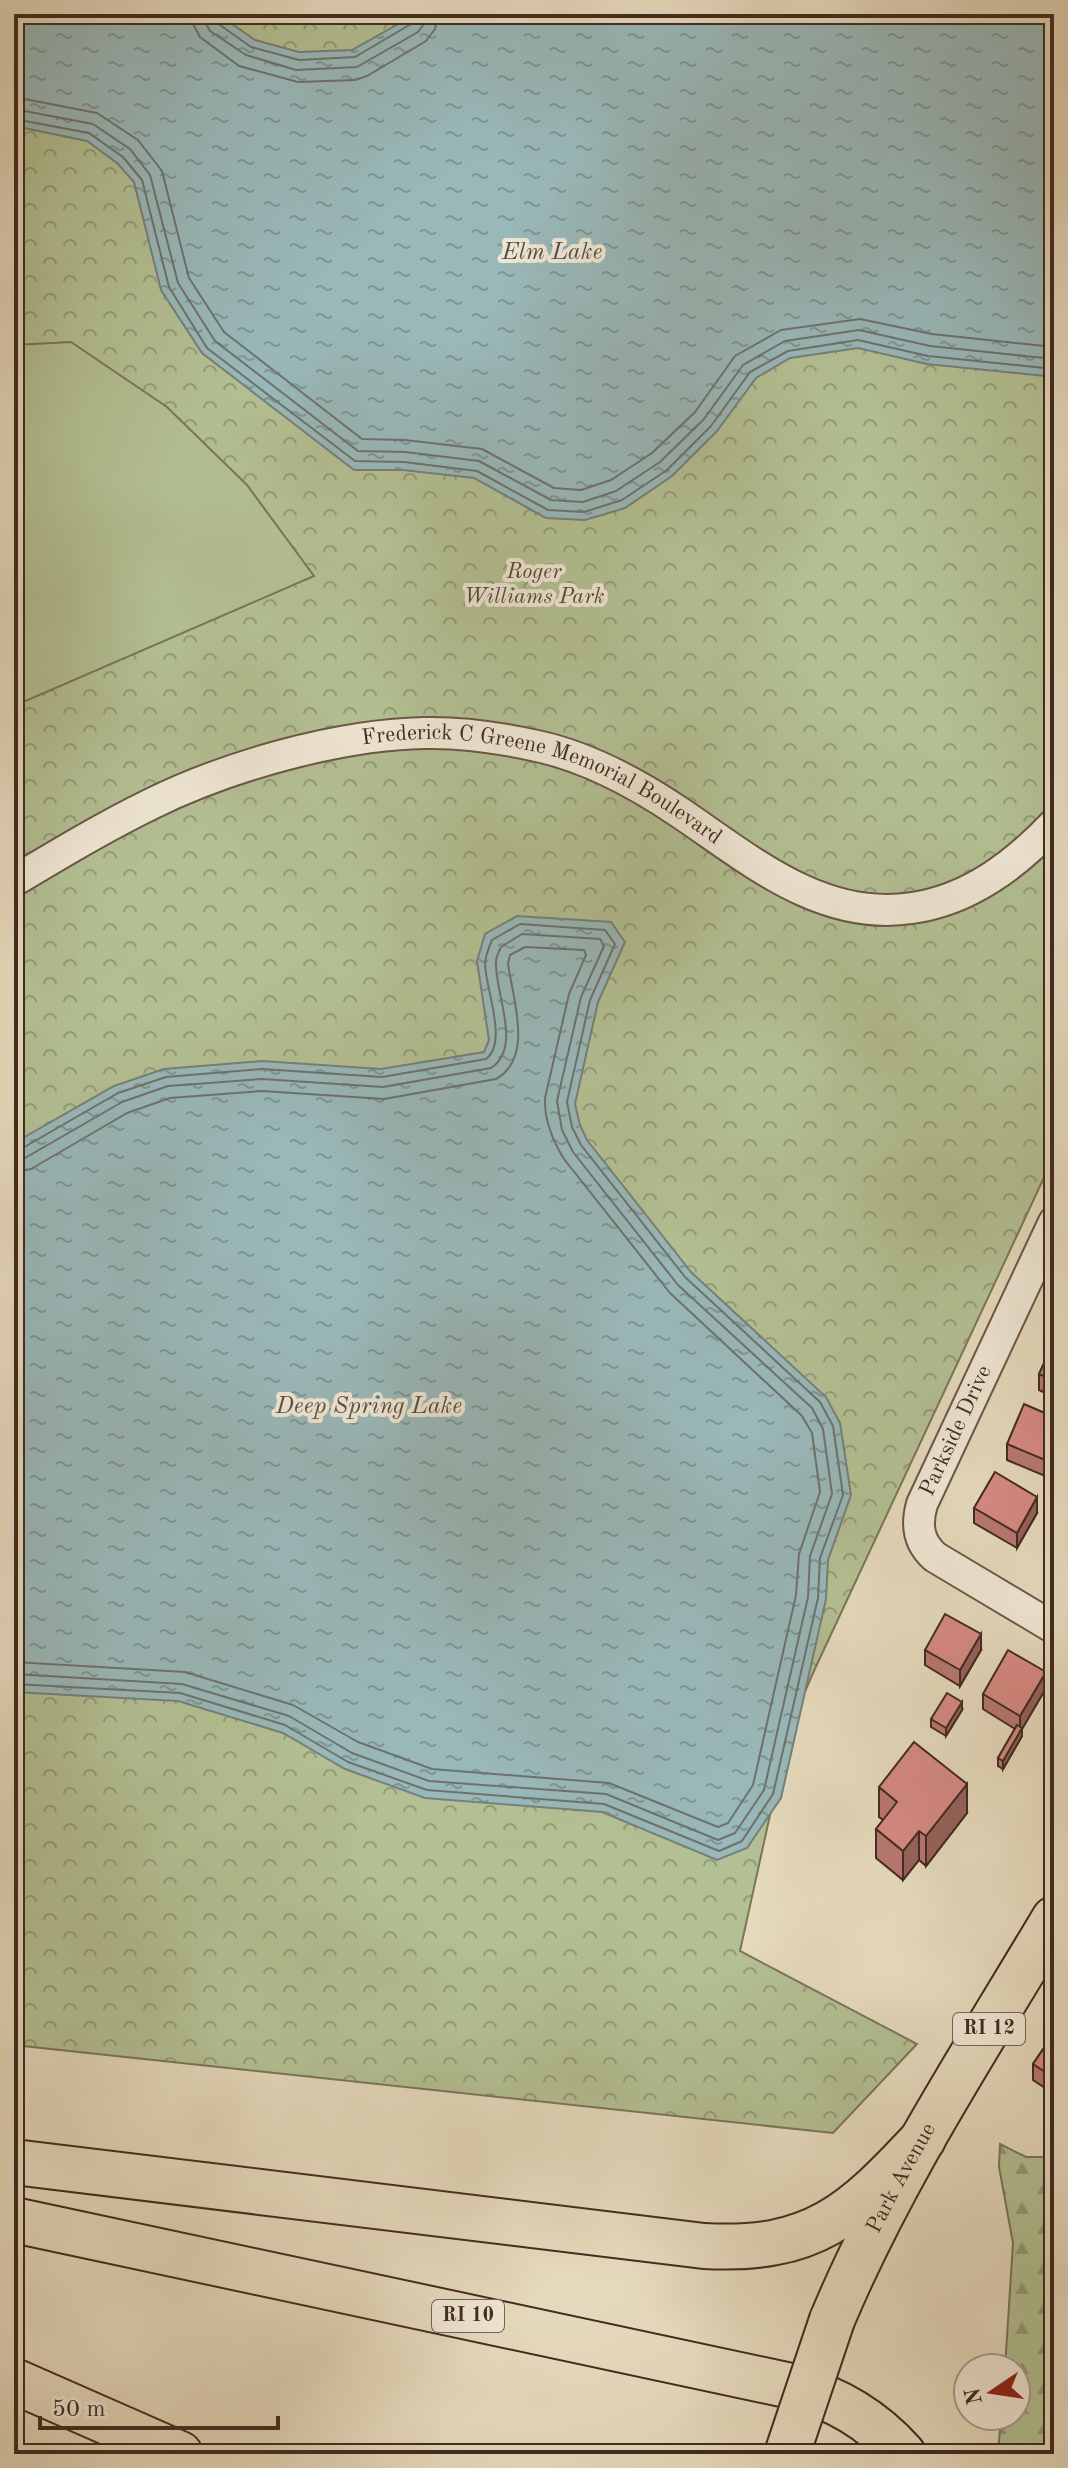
<svg xmlns="http://www.w3.org/2000/svg" width="1068" height="2468" viewBox="0 0 1068 2468" font-family="'Old Standard TT',serif">
<style>
.forest{fill:url(#forest-firs);stroke:#7a765a;stroke-width:2}
.park{fill:url(#park-crowns);stroke:#7a765a;stroke-width:2}
.garden{fill:#b3c093;stroke:#7a765a;stroke-width:2}
.water{fill:url(#water-ripples);stroke:#76807c;stroke-width:2}
.lines{fill:none;stroke-linecap:round;stroke-linejoin:round}
.shore{stroke:#6d726d;stroke-width:2}
.minor-casing{stroke:#6a5748;stroke-width:34}
.primary-casing{stroke:#412b21;stroke-width:48}
.motorway-casing{stroke:#412b21;stroke-width:48}
.minor{stroke:#efe7d4;stroke-width:30}
.primary{stroke:#e6dabd;stroke-width:44}
.motorway{stroke:#e6dabd;stroke-width:44}
.primary-bridge-casing{stroke:#412b21;stroke-width:48;stroke-linecap:butt}
.primary-bridge{stroke:#e6dabd;stroke-width:44}
.wall{fill:#b87771;stroke:#412b21;stroke-width:2}
.shaded-wall{fill:#96615c;stroke:#412b21;stroke-width:2}
.building{fill:#d68a83;stroke:#412b21;stroke-width:2}
.labels{text-anchor:middle;dominant-baseline:central;stroke-width:8;stroke-linejoin:round;paint-order:stroke}
.shield{fill:#efe7d4;stroke:#756357;stroke-width:2}
.shield-label{font-size:20px;font-weight:bold;fill:#412b21}
.park-label{font-size:22px;font-style:italic;fill:#584938;stroke:#efe7d4}
.street-label{font-size:22px;fill:#412b21;stroke:#efe7d4}
.water-label{font-size:24px;font-style:italic;fill:#574e47;stroke:#efe7d4}
</style>
<defs>
<pattern id="forest-firs" width="22" height="20" patternUnits="userSpaceOnUse" patternTransform="scale(2)"><rect width="22" height="20" fill="#b3c093"/><path d="M5 1l3.5 6h-7zM16 11l3.5 6h-7z" fill="#939c78"/></pattern>
<pattern id="park-crowns" width="20" height="18" patternUnits="userSpaceOnUse" patternTransform="scale(2)"><rect width="20" height="18" fill="#b3c093"/><path d="M2 6a3 3 0 1 1 6 0M12 15a3 3 0 1 1 6 0" fill="none" stroke="#939c78"/></pattern>
<pattern id="water-ripples" width="26" height="14" patternUnits="userSpaceOnUse" patternTransform="scale(2)"><rect width="26" height="14" fill="#99b8b9"/><path d="M2 4q2-2 4 0t4 0M15 11q2-2 4 0t4 0" fill="none" stroke="#7e9696"/></pattern>
</defs>
<rect width="100%" height="100%" fill="#e6dabd"/>
<filter id="stains"><feTurbulence type="fractalNoise" baseFrequency=".0025" numOctaves="4"/><feColorMatrix values="0 0 0 0 .2 0 0 0 0 .09 0 0 0 0 .02 0 0 0 .5 -.17"/></filter>
<radialGradient id="worn" r=".72"><stop offset=".6" stop-color="#630" stop-opacity="0"/><stop offset="1" stop-color="#630" stop-opacity=".3"/></radialGradient>
<!-- forest -->
<path class="forest" d="M1000,2144L1026,2157H1054V2454H998L1001,2416H1016V2368H1005L1013,2243L999,2167Z"/>
<!-- park -->
<path class="park" d="M14,14H1054V1156L813,1673L789,1729L740,1951L917,2044L833,2133L14,2045Z"/>
<!-- garden -->
<path class="garden" d="M71,342L167,407L247,485L314,576L14,706V345Z"/>
<!-- water -->
<path class="water" d="M14,14H218L255,40L299,52L352,50L416,14H1054V377L927,364L858,348L790,358L756,378L717,431L672,476L625,508L585,520L546,518L474,478L403,470H354L202,353L161,290L134,182L117,163L87,141L14,126Z
M517,916L611,922L625,942L598,1002L575,1104L580,1125L587,1140L691,1272L826,1397L840,1423L851,1495L828,1560L826,1599L781,1798L747,1848L717,1860L602,1812L425,1798L345,1769L283,1733L178,1701L14,1692V1143L114,1086L164,1069L262,1061L381,1069L484,1052L489,1040L477,961L485,934Z"/>
<g class="lines">
<!-- shore -->
<path class="shore" d="M192,14L194,26L200,37L239,66L298,82L355,80L367,76L426,41L435,29L438,14
M204,14L205,22L210,31L246,55L296,70L357,67L418,32L424,24L426,14
M214,14L217,23L251,47L299,60L355,57L411,24L416,14
M14,97L97,113L138,140L162,171L189,278L224,332L362,439L405,440L482,449L554,488L581,490L611,480L652,453L695,412L735,356L781,330L860,319L932,334L1054,347
M14,109L93,124L130,149L150,175L178,283L215,341L358,451L405,452L479,461L551,500L583,502L616,491L660,462L704,419L743,365L785,341L859,330L930,346L1054,359
M14,119L89,133L123,157L142,180L169,287L207,348L355,461L404,462L477,471L548,510L584,512L622,500L667,470L711,426L750,372L788,351L858,340L928,356L1054,369
M14,1150L21,1149L118,1093L166,1077L262,1069L382,1077L486,1059C508,1043 486,989 485,965C485,957 489,947 492,940L520,924L605,930L615,944L590,1000L567,1102L572,1127L581,1145L685,1277L820,1402L833,1426L843,1495L820,1558L818,1598L773,1794L742,1841L719,1851L604,1804L427,1790L348,1762L285,1725L180,1693L14,1684
M14,1160L25,1158L122,1102L168,1086L262,1079L383,1087L491,1068C522,1048 496,995 496,965C495,959 498,953 501,947L522,934L600,939L604,946L581,997L557,1101L562,1130L573,1152L678,1285L812,1408L823,1429L832,1494L810,1556L808,1597L764,1790L735,1833L718,1840L606,1794L429,1781L352,1753L289,1716L182,1684L14,1674
M14,1172L31,1169L127,1113L170,1098L262,1091L384,1099L496,1079C534,1058 513,999 508,964L510,955L525,947L584,950L586,955L569,994L545,1098C544,1119 553,1141 564,1159L670,1293L802,1416L812,1433L820,1492L799,1554L796,1595L753,1785L728,1823L718,1827L609,1783L432,1769L358,1742L293,1705L185,1672L14,1662"/>
<defs>
<g id="minor">
<path id="s1" d="M14,881C59,854 104,827 151,804C228,766 337,735 424,733C460,732 501,738 537,746C588,757 636,783 679,812C749,859 821,922 912,908C969,900 1015,865 1054,824"/>
<path d="M1054,1222L922,1504C916,1525 918,1542 935,1557L1054,1628"/>
</g>
<g id="primary">
<path id="s2" d="M832,2320C891,2179 976,2050 1054,1919"/>
</g>
<path id="motorway" d="M14,2162L704,2246C813,2252 852,2215 923,2139
M14,2220L791,2386C836,2398 872,2419 903,2454
M14,2381L180,2454"/>
</defs>
<!-- minor casing -->
<use href="#minor" class="minor-casing"/>
<!-- primary casing -->
<use href="#primary" class="primary-casing"/>
<!-- motorway casing -->
<use href="#motorway" class="motorway-casing"/>
<!-- minor -->
<use href="#minor" class="minor"/>
<!-- primary -->
<use href="#primary" class="primary"/>
<!-- motorway -->
<use href="#motorway" class="motorway"/>
<defs>
<path id="primary-bridge" d="M787,2454L832,2320"/>
</defs>
<!-- primary-bridge casing -->
<use href="#primary-bridge" class="primary-bridge-casing"/>
<!-- primary-bridge -->
<use href="#primary-bridge" class="primary-bridge"/>
</g>
<!-- wall -->
<path class="wall" d="M1054,1342V1397L1039,1390V1374Z
M1054,1417V1454L1045,1476L1007,1460V1444Z
M974,1508L1037,1513L1017,1548L974,1523Z
M925,1650H981L960,1686L925,1665Z
M1046,1688L1022,1729V1736L1003,1769L998,1766V1758L1015,1729L983,1709V1694Z
M962,1710L946,1736L931,1727V1719Z
M1054,1721V1755L1046,1751V1735Z
M879,1787L967,1813L926,1866L919,1860L903,1880L876,1858V1829L883,1820L879,1817Z
M1054,2033V2094L1033,2080V2064Z"/>
<!-- shaded-wall -->
<path class="shaded-wall" d="M1054,1438V1454L1045,1476V1460Z
M1037,1497V1513L1017,1548V1533Z
M981,1634V1650L960,1686V1670Z
M1046,1672V1688L1022,1729V1736L1003,1769V1761L1020,1731V1716Z
M962,1702V1710L946,1736V1728Z
M967,1784V1813L926,1866V1836Z
M919,1831V1860L903,1880V1851Z"/>
<!-- building -->
<path class="building" d="M1054,1342V1381L1039,1374Z
M1024,1404L1054,1417V1438L1045,1460L1007,1444Z
M995,1472L1037,1497L1017,1533L974,1508Z
M945,1614L981,1634L960,1670L925,1650Z
M1008,1650L1046,1672L1020,1716L983,1694Z
M947,1693L962,1702L946,1728L931,1719Z
M1054,1721V1740L1046,1735Z
M1017,1725L1022,1728L1003,1761L998,1758Z
M914,1742L967,1784L926,1836L919,1831L903,1851L876,1829L897,1802L879,1787Z
M1054,2033V2078L1033,2064Z"/>
<g class="labels">
<!-- shield labels -->
<g class="shield">
<rect x="953" y="2013" width="72" height="32" rx="6"/>
<rect x="432" y="2300" width="72" height="32" rx="6"/>
</g>
<g class="shield-label">
<text x="989" y="2029">RI 12</text>
<text x="468" y="2316">RI 10</text>
</g>
<!-- park labels -->
<g class="park-label">
<text x="534" y="572">Roger<tspan x="534" dy="25">Williams Park</tspan></text>
</g>
<!-- street labels -->
<g class="street-label">
<text stroke="none"><textPath href="#s1" startOffset="570">Frederick C Greene Memorial Boulevard</textPath></text>
<text transform="translate(956 1431) rotate(-65)">Parkside Drive</text>
<text stroke="none"><textPath href="#s2" startOffset="158">Park Avenue</textPath></text>
</g>
<!-- water labels -->
<g class="water-label">
<text x="552" y="253">Elm Lake</text>
<text x="369" y="1407">Deep Spring Lake</text>
</g>
</g>
<!-- margin -->
<rect width="1068" height="2468" fill="none" stroke="#e6dabd" stroke-width="48"/>
<rect x="16" y="16" width="1036" height="2436" fill="none" stroke="#412b21" stroke-width="4"/>
<rect x="24" y="24" width="1020" height="2420" fill="none" stroke="#412b21" stroke-width="2"/>
<!-- north arrow -->
<g transform="translate(992 2392) rotate(257)"><circle r="38" fill="#efe7d4" stroke="#a99c8c" stroke-width="2"/>
<path d="M0-6L14 30L0 20L-14 30Z" fill="#8f2418"/>
<text y="-12" font-size="22" font-weight="bold" text-anchor="middle" fill="#412b21">N</text>
</g>
<!-- scale -->
<path d="M40 2416v12h238v-12" fill="none" stroke="#412b21" stroke-width="4"/>
<text x="52" y="2416" font-size="24" fill="#412b21" stroke="#efe7d4" stroke-width="6" paint-order="stroke">50 m</text>
<rect width="100%" height="100%" filter="url(#stains)"/>
<rect width="100%" height="100%" fill="url(#worn)"/>
</svg>
